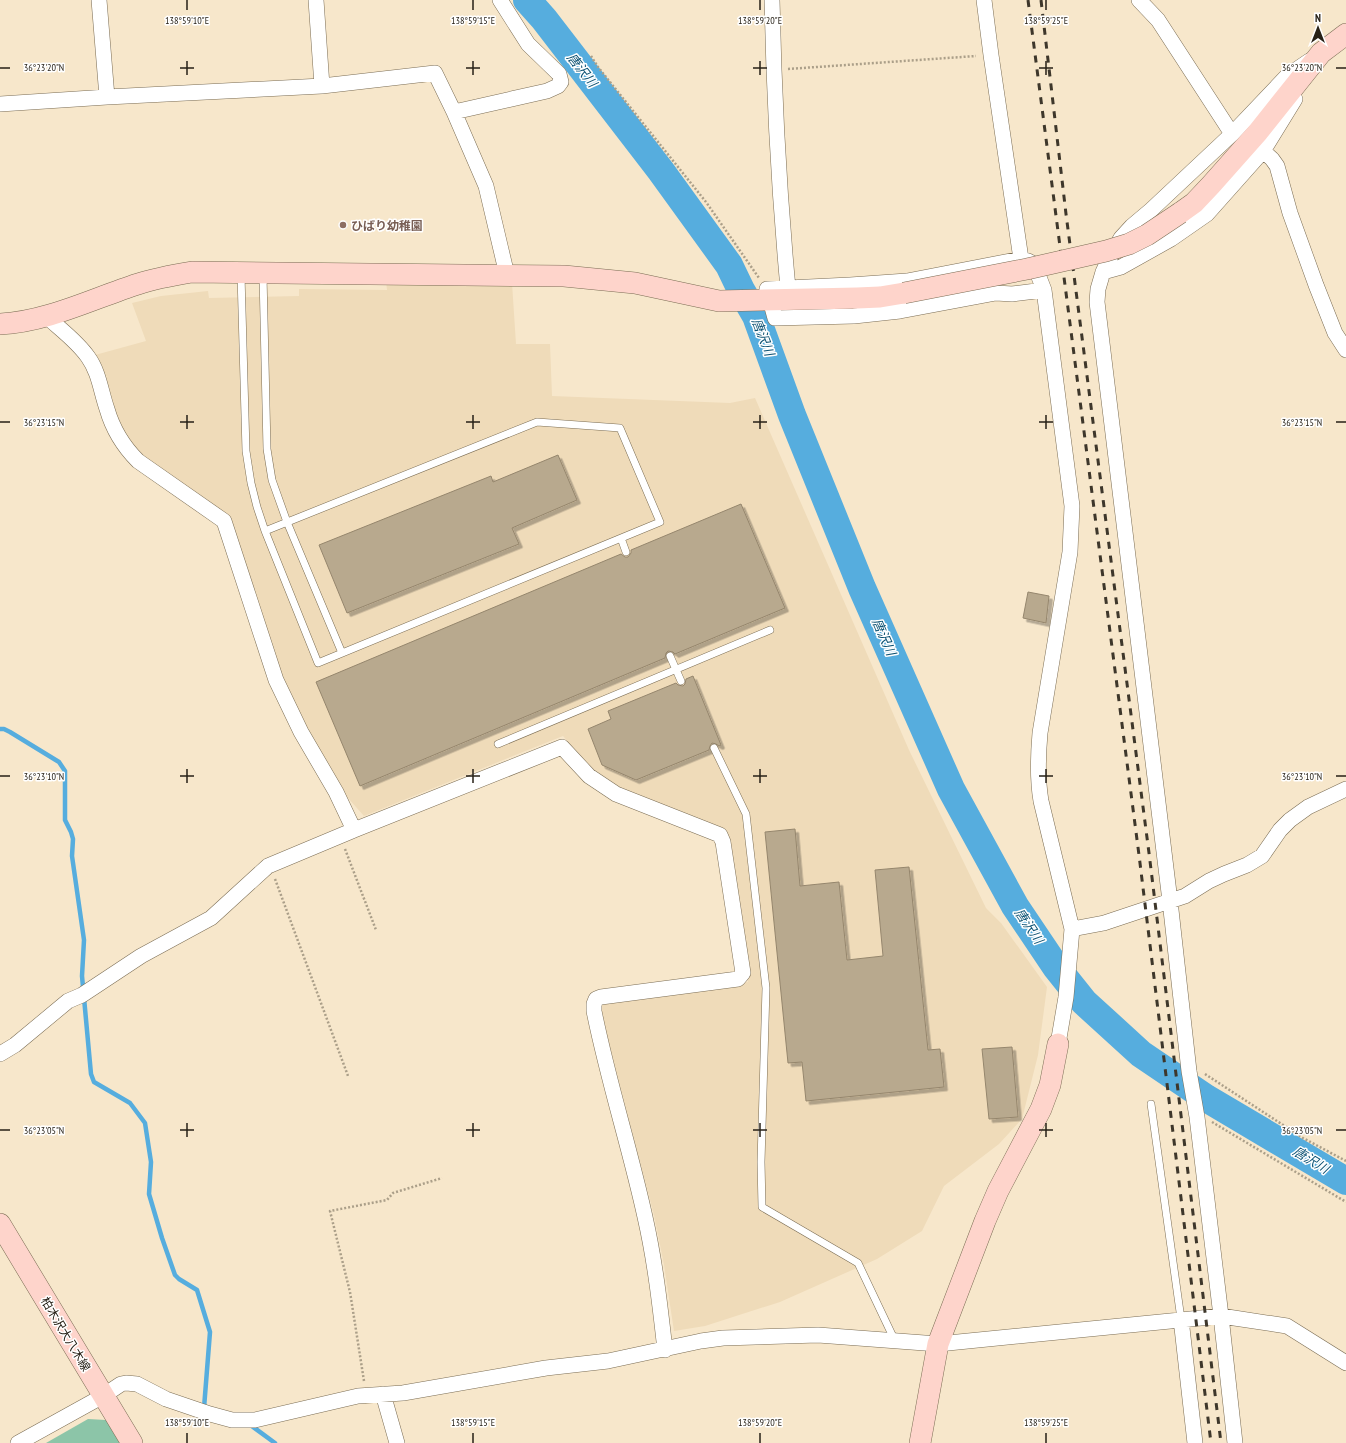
<svg xmlns="http://www.w3.org/2000/svg" width="1346" height="1443" viewBox="0 0 1346 1443" font-family="'PT Sans Narrow','Noto Sans JP',sans-serif">
<style>
.built{fill:#efdbb9}
.green{fill:#8cc5a8}
.lines{fill:none;stroke-linecap:round;stroke-linejoin:round}
.stream{stroke:#56adde;stroke-width:4.5}
.river{stroke:#56adde;stroke-width:28}
.building{fill:#b8a98e;stroke:#95866d;filter:url(#shadow)}
.lane-casing{stroke:#7b6d54;stroke-width:8}
.street-casing{stroke:#7b6d54;stroke-width:16}
.secondary-casing{stroke:#7b6d54;stroke-width:22}
.path{stroke:#ab9f89;stroke-width:2.5;stroke-dasharray:2 2;stroke-linecap:butt}
.lane{stroke:#fff;stroke-width:7}
.street{stroke:#fff;stroke-width:15}
.secondary{stroke:#fed4cb;stroke-width:21}
.rail{stroke:#3e372b;stroke-width:3;stroke-dasharray:7 7;stroke-linecap:butt}
.secondary-bridge-casing{stroke:#7b6d54;stroke-width:22;stroke-linecap:butt}
.secondary-bridge{stroke:#fed4cb;stroke-width:21}
.ticks{fill:none;stroke:#272117;stroke-width:1.5}
.education-dot{fill:#8d6e63;stroke:#fff;stroke-width:1.5}
.labels{text-anchor:middle;dominant-baseline:central;stroke-width:3;stroke-linejoin:round;paint-order:stroke}
.education-label{font-size:12px;font-weight:bold;fill:#785e54;stroke:#fff;text-anchor:start}
.street-label{font-size:12px;fill:#272117;stroke:#fff}
.water-label{font-size:13px;font-style:italic;fill:#0d5273;stroke:#fff}
.ticks-label{font-size:10px;text-anchor:middle;fill:#272117;stroke:#fff;stroke-width:3;stroke-linejoin:round;paint-order:stroke}
</style>
<defs>
<filter id="shadow"><feDropShadow dx="3.5" dy="3.5" stdDeviation="0" flood-color="#0004"/></filter>
</defs>
<rect width="100%" height="100%" fill="#f7e7cb"/>
<!-- built -->
<path class="built" d="M386,281L512,283L516,344H550L552,396L730,403L755,398L909,750L986,908L1001,923L1047,987L1038,1055L1022,1119L999,1144L944,1186L922,1231L877,1259L780,1302L705,1326L674,1331L664,1265L654,1215L600,1009L604,1002L748,982L729,837L725,829L619,787L594,771L563,736L364,816L340,789L306,728L282,677L230,519L143,457L122,430L113,406L106,375L95,355L146,341L132,303L161,296L208,291L209,298L299,296V289L387,290Z"/>
<!-- green -->
<path class="green" d="M88,1419L106,1420L120,1443H46Z"/>
<g class="lines">
<!-- stream -->
<path class="stream" d="M0,729H4L10,732L59,762L65,771V820L71,832L73,839L72,856L84,940L82,976L91,1074L94,1082L130,1103L145,1123L151,1162L149,1194L162,1238L175,1275L179,1279L197,1290L210,1332L204,1408H205
M249,1424L275,1443"/>
<!-- river -->
<path class="river" d="M527,0L544,19L661,171L729,265L741,290L756,316L792,415L862,588L951,789L1015,906L1056,967L1084,1002L1141,1054L1206,1098L1346,1181"/>
</g>
<!-- building -->
<path class="building" d="M558,455L577,500L512,528L519,544L347,613L319,545L491,476L493,482Z
M741,504L785,608L675,654L673,652L668,651L666,653L665,658L360,786L316,682L621,554L625,557H628L631,553V550Z
M1028,592L1049,596L1046,623L1023,618Z
M693,676L721,745L719,746L716,744L712,743L710,746L709,750L636,780L602,765L588,729L611,719L608,711L676,683L678,685L683,686L685,684L686,679Z
M795,829L800,886L839,882L847,960L883,956L875,870L909,867L928,1050L940,1049L944,1087L806,1101L802,1062L788,1063L765,832Z
M1012,1047L1018,1117L989,1119L982,1049Z"/>
<g class="lines">
<defs>
<path id="lane" d="M241,275L246,451L251,483L257,507L265,531L318,663L660,522L620,428L537,422L265,531
M263,275L267,449L272,480L287,522L342,653
M621,538L626,552
M670,656L681,681
M498,744L770,630
M714,748L746,814L766,988L761,1162L762,1207L858,1263L895,1341
M1151,1104L1181,1319"/>
<path id="street" d="M99,0L107,97
M316,0L322,86
M772,0C774,96 779,192 788,288
M984,0L991,55L1021,259
M1139,0L1158,20L1232,134
M0,104L107,97L322,86L435,73L454,112L486,186L507,275
M454,112L547,91L558,86L561,82L559,74L528,44L500,0
M1263,151L1272,159L1277,166L1290,213L1316,285L1335,333L1346,350
M1103,272L1121,267L1171,239L1207,214L1263,151L1295,99
M1044,290L1012,294L996,293L900,311L854,316L775,318L767,289L850,285L907,281L1021,259L1028,261L1034,264L1044,290L1072,506L1070,552L1040,733C1038,756 1037,778 1041,801L1072,929L1066,997L1058,1044
M46,316C60,329 77,341 88,357C99,372 101,392 107,409C113,430 123,446 138,461L224,521L276,680L301,732L336,792L354,830L562,747L589,776L616,794L720,835L723,842L743,973L738,979L601,997L596,999L594,1004V1011C608,1081 630,1148 645,1217C655,1261 660,1305 665,1350
M1072,929L1104,923L1185,896L1209,881L1224,874L1247,865L1262,856L1280,830L1290,820L1308,807L1346,789
M0,1054L15,1045L68,1001L82,995L141,956L211,918L268,866L354,830
M1181,1319L1195,1443
M383,1394L397,1443
M18,1443L103,1396L121,1384L126,1383L137,1384L166,1399L210,1414L232,1420H255L358,1396L403,1393L546,1368L608,1361L701,1341L723,1338L818,1335L938,1344L1221,1316L1287,1326L1346,1363
M1235,1443L1221,1316L1197,1117L1189,1071L1170,901L1097,302L1098,289L1103,272L1108,261L1121,238L1132,226L1151,210L1232,134L1287,76L1309,61"/>
<path id="secondary" d="M1180,213L1194,203L1211,185L1258,132L1321,53L1346,34
M0,324C47,322 94,298 138,284C156,278 174,275 192,272L564,276L635,283L719,301L857,298L880,297L904,293
M0,1224L132,1443
M920,1443L938,1344L985,1221L998,1191L1041,1109L1050,1085L1058,1044"/>
</defs>
<!-- lane casing -->
<use href="#lane" class="lane-casing"/>
<!-- street casing -->
<use href="#street" class="street-casing"/>
<!-- secondary casing -->
<use href="#secondary" class="secondary-casing"/>
<!-- path -->
<path class="path" d="M591,56L598,67L706,202L759,278
M788,69L976,56
M345,849L376,930
M275,879L348,1076
M1205,1074L1303,1138L1346,1161
M1212,1122L1346,1202
M364,1381L350,1292L330,1211L387,1200L393,1193L442,1178"/>
<!-- lane -->
<use href="#lane" class="lane"/>
<!-- street -->
<use href="#street" class="street"/>
<!-- secondary -->
<use href="#secondary" class="secondary"/>
<!-- rail -->
<path class="rail" d="M1028,0L1139,855L1211,1443
M1041,0L1066,214L1149,853L1221,1443"/>
<defs>
<path id="secondary-bridge" d="M904,293L1027,269L1106,251L1129,244L1147,235L1180,213"/>
</defs>
<!-- secondary-bridge casing -->
<use href="#secondary-bridge" class="secondary-bridge-casing"/>
<!-- secondary-bridge -->
<use href="#secondary-bridge" class="secondary-bridge"/>
</g>
<!-- ticks -->
<path class="ticks" d="M187,0V10M473,0V10M760,0V10M1046,0V10M187,61V75M473,61V75M760,61V75M1046,61V75M0,68H10M180,68H194M466,68H480M753,68H767M1039,68H1053M1336,68H1346M187,415V429M473,415V429M760,415V429M1046,415V429M0,422H10M180,422H194M466,422H480M753,422H767M1039,422H1053M1336,422H1346M187,769V783M473,769V783M760,769V783M1046,769V783M0,776H10M180,776H194M466,776H480M753,776H767M1039,776H1053M1336,776H1346M187,1123V1137M473,1123V1137M760,1123V1137M1046,1123V1137M0,1130H10M180,1130H194M466,1130H480M753,1130H767M1039,1130H1053M1336,1130H1346M187,1433V1443M473,1433V1443M760,1433V1443M1046,1433V1443"/>
<!-- markers -->
<circle class="education-dot" cx="343" cy="225" r="4"/>
<g class="labels">
<!-- education labels -->
<g class="education-label">
<text x="351" y="225">ひばり幼稚園</text>
</g>
<!-- street labels -->
<g class="street-label">
<text transform="translate(66 1334) rotate(59)">柏木沢大八木線</text>
</g>
<!-- water labels -->
<g class="water-label">
<text transform="translate(582 70) rotate(52)">唐沢川</text>
<text transform="translate(763 337) rotate(69)">唐沢川</text>
<text transform="translate(884 637) rotate(66)">唐沢川</text>
<text transform="translate(1029 926) rotate(56)">唐沢川</text>
<text transform="translate(1311 1160) rotate(31)">唐沢川</text>
</g>
</g>
<g class="ticks-label">
<text x="187" y="24">138°59'10"E</text>
<text x="473" y="24">138°59'15"E</text>
<text x="760" y="24">138°59'20"E</text>
<text x="1046" y="24">138°59'25"E</text>
<text x="44" y="71">36°23'20"N</text>
<text x="1302" y="71">36°23'20"N</text>
<text x="44" y="426">36°23'15"N</text>
<text x="1302" y="426">36°23'15"N</text>
<text x="44" y="780">36°23'10"N</text>
<text x="1302" y="780">36°23'10"N</text>
<text x="44" y="1134">36°23'05"N</text>
<text x="1302" y="1134">36°23'05"N</text>
<text x="187" y="1426">138°59'10"E</text>
<text x="473" y="1426">138°59'15"E</text>
<text x="760" y="1426">138°59'20"E</text>
<text x="1046" y="1426">138°59'25"E</text>
</g>
<!-- north arrow -->
<g transform="translate(1318 28)" stroke="#ffffff" stroke-width="3" paint-order="stroke">
<path d="M0-3L7 15L0 10L-7 15Z" fill="#272117"/>
<text y="-6" font-size="11" font-weight="bold" text-anchor="middle" fill="#272117">N</text>
</g>
</svg>
